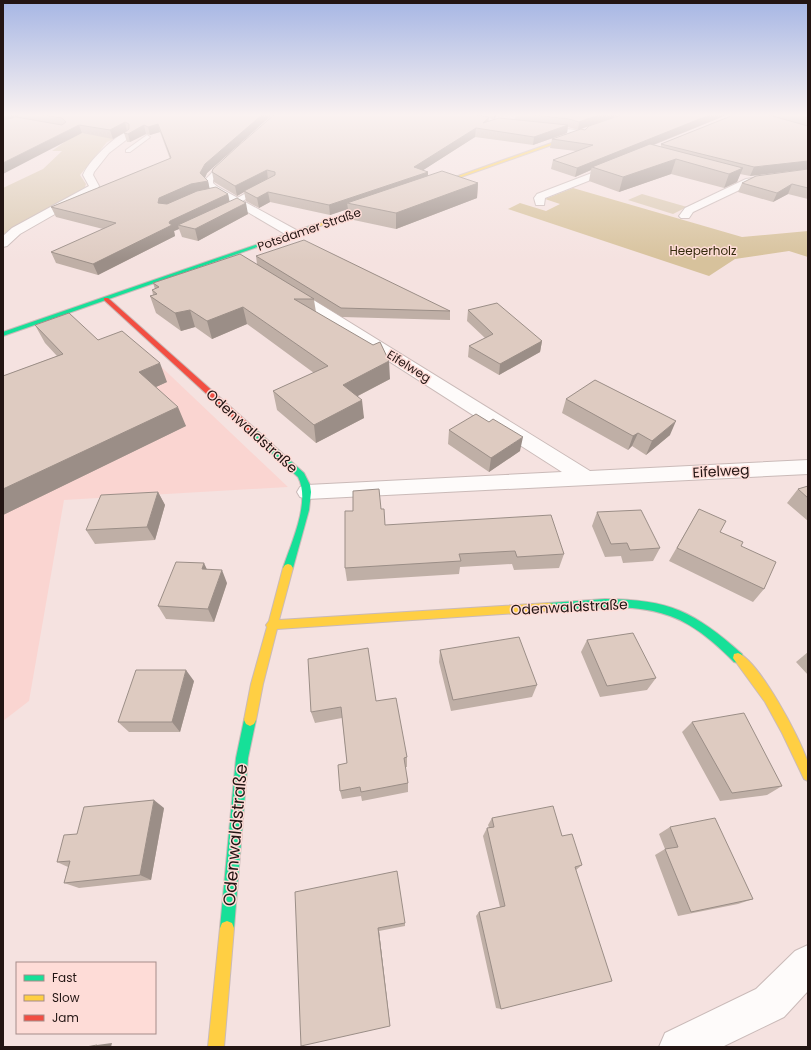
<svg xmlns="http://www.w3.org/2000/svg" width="811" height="1050" viewBox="0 0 811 1050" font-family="Poppins,sans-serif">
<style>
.built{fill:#fad5d1}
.green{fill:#dbcab3}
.forest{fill:#d7c29c}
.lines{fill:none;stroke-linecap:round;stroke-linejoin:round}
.lane-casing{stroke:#cabab8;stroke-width:2}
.street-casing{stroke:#cabab8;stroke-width:2}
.fast-casing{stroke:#cabab8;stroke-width:2}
.slow-casing{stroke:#cabab8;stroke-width:2}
.jam-casing{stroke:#cabab8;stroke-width:2}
.lane{fill:#fefbfa;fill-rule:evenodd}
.street{fill:#fefbfa;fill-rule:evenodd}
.fast{fill:#16e098;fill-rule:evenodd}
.slow{fill:#ffcf43;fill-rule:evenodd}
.jam{fill:#f24e42;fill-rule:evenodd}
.wall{fill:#bfafa6}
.shaded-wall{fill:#9b8e87}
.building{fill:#decbc1;stroke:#9b8e87}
.labels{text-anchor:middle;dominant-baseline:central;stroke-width:3;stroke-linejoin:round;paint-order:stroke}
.far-street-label{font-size:12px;fill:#231513;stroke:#fedcd7}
.far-park-label{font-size:12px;fill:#352b0c;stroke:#fedcd7}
.street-label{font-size:14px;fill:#231513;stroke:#fedcd7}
.near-street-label{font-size:17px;fill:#231513;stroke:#fedcd7}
</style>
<rect width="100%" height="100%" fill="#f5e2e0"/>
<!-- built -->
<path class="built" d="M132,339L288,487L64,500L29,701L3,721V394L32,378Z"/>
<!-- green -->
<path class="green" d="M104,114L131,132L107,142L80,175L86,184L84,190L3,237V188L43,169L62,151H52Z
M642,194L687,207L673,214L628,200Z"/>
<!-- forest -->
<path class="forest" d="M573,188L742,237L808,231V257L789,251L735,259L709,276L508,209L520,203L546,211L560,204L545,199Z"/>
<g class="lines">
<defs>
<path id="lane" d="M147,135L150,137L149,138L130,152H126V150Z
M226,158L233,160L213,180V183L220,189L213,191L206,186L205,180Z
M262,184L269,186L239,203H236L232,201Z"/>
<path id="street" d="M535,125L582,131L586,134L582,137L538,129L534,127Z
M127,132L130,133V137L109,153L94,172L93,175L99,186L97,190L20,234L7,246L3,247V236L12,228L89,186L83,175C88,162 114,136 127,132Z
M618,163L623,166L621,168L545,198L544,205H536L534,198L537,194Z
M808,170V176L752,184L693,212L689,218H681L679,216L685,208L746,179Z
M216,186L298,231L300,234L298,237H290L212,191L211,189L212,187Z
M289,287L294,288L590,471L808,460V474L307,499L300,497L297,492L300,487L307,485L562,472L284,294L282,291L284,288Z
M808,945V991L784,1017L722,1047H659L665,1033L756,989L795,951Z"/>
<path id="fast" d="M316,224L320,225L3,336V332Z
M247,427H253L304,473L310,485L311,492L309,510L293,568L291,571L288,572L285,571L283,568C291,543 311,502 298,477L247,431Z
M605,599C669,599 695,612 742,654L743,658L742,662L738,663L734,662C720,648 706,635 689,625C647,600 596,608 549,611L545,610L544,607L545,604L549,603Z
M250,714L254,716L256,720L248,758L234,928L232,933L227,935L222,933L220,928L236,758L244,720L246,716Z"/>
<path id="slow" d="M577,134L580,135L430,188L427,187Z
M374,204L378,205L320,226L316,225Z
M288,564L291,565L293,568L279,620L549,603L553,604L554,607L553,610L549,611L277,629L263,684L256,720L254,724L250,726L246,724L244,720L251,684L267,627L266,625L269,621L283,568L285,565Z
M738,653C759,661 800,738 807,760C809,766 808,775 808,781L804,779L782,733L765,702L733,658L734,654Z
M227,921L232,923L234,928L224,1047H208L220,928L222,923Z"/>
<path id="jam" d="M104,298H108L253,427V431H247L104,300Z"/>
</defs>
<!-- lane casing -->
<use href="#lane" class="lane-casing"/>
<!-- street casing -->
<use href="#street" class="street-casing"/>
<!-- fast casing -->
<use href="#fast" class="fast-casing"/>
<!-- slow casing -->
<use href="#slow" class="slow-casing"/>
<!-- jam casing -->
<use href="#jam" class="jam-casing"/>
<!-- lane -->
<use href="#lane" class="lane"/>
<!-- street -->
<use href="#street" class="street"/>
<!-- fast -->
<use href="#fast" class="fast"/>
<!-- slow -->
<use href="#slow" class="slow"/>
<!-- jam -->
<use href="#jam" class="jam"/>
</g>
<!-- wall -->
<path class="wall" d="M3,114H273L207,173L205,178L208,181L209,188L228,194L229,201L248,214L198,241L182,237L179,229L174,231L175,236L98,275L56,263L51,252L103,229L56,217L51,207L170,159L160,132L150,135L146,134L130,142H127L124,133L125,132L113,139L82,133Z
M275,114H498L494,119L488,118V121L515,120V114H622L578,130L568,127L567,133L533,145L475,137L423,170L428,172V176L478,183L477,198L396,229L349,219L348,209L330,215L270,202L259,208L246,201L244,192L237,196L214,182L212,172Z
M624,114H729L654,145L661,147V144L736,114H808V169L750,176L740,174L737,182L724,188L671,174L619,192L589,181L591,170L575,177L551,169L553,160L576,151L550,148L552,139L585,130Z
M808,169V199L788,194L773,202L738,192L742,183Z
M256,256L450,311V320L342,317L314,300L316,312L390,379L358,396L364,418L316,443L277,410L273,391L314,373L247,324L212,339L195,327L181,331L156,313L150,296L153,295L152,290L155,289L153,283L257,264Z
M468,310L542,341L540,352L499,375L468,357L469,346L485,338L467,321Z
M35,325L98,340L167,382L156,387L186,426L3,515V376L57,356L45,343Z
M566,399L670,435L646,455L632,446L628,450L562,413Z
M449,430L520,451L489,472L448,444Z
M808,486V521L787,503L798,489Z
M158,492L165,505L155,540L95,544L86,530Z
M381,509L385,525L564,554L559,568L514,570L512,564L460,567L459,574L347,581L345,568Z
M699,509L720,532L764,589L753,602L669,561Z
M597,512L660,548L653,561L623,563L621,556L605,557L592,526Z
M227,583L214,622L166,619L158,606Z
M587,640L656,678L647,690L600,697L581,652Z
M440,650L537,685L532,697L451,711L439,662Z
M808,652V675L796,662Z
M194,681L180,732H129L118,722Z
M376,701L407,757V767H405L408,783V792L362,801L361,796L342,799L340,791L347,763L342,718L315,723L311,712Z
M692,722L782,786L767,795L720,801L682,732Z
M164,808L151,880L79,888L64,883L68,867L57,862Z
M492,818L562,836L582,865L576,870L501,1009L496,1008L476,916L479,912L500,907L483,836L487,828H489L488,825Z
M670,827L753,899L738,904L678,916L655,855L665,849L659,834Z
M295,892L405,923V926L379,931L390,1025V1026Z"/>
<!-- shaded-wall -->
<path class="shaded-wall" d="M3,114H18L20,119L3,123Z
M263,114H273L207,173L203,182L208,181L210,190L162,213L158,203L159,198L200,173L205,164Z
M494,114H498L494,119Z
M601,114H622L578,130L579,122Z
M712,114H729L596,168L592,167L591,170L575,177L577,168Z
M489,117L488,125L483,123Z
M125,122L127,131L113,139L110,130Z
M158,124L160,132L150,135L148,127Z
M79,125L82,133L3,174V163Z
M144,125L146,134L130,142L128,134Z
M568,125L567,133L533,145L534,137Z
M476,128L475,137L414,176V167Z
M676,159L671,174L619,192L623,177Z
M808,161V169L750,176L754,167Z
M743,168L737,182L724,188L729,174Z
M267,170L268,180L244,191V192L237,196L235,186Z
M428,172V181L347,203L348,209L330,215L329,205Z
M478,183L477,198L396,229V213Z
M792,184L788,194L773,202L777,193Z
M268,192L270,202L259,208L257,198Z
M228,194L230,203L178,225L179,229L174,231L175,236L98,275L93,264L169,223L170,221Z
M246,203L248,214L198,241L195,229Z
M243,307L247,324L212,339L207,321Z
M190,310L195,327L181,331L175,313Z
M542,341L540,352L499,375L500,364Z
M389,361L390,379L344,403L343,385Z
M160,363L167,382L147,391L139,372Z
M362,400L364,418L316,443L314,425Z
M178,407L186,426L3,515V489Z
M676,421L670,435L646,455L652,441Z
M638,433L632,446L628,450L633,436Z
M523,437L520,451L489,472L491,458Z
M158,492L165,505L155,540L147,527Z
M204,563L210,576L202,569Z
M222,570L227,583L214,622L208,609Z
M186,670L194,681L180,732L172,722Z
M154,800L164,808L151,880L140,875Z
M378,928L379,931L390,1025V1026Z
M112,1043L111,1047H96L97,1045Z"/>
<!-- building -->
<path class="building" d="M39,114H263L205,164L200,173L208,181L191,184L159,198L158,203L167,204L197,191L216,187L228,194L170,221L169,223L172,225L93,264L51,252L116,223L51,207L171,158L158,124L148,127L144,125L128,134L124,133L129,129V124L125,122L110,130L79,125L3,163V120L16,117L62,125L66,122L62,118Z
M275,114H466L489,117L483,123L499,118L568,125L534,137L476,128L414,167L428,172L329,205L268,192L257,198L244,191L275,175V172L267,170L235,186L212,172L213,169L238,146Z
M526,114H601L579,122L569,119Z
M624,114H712L577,168L553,160L593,145L552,139L581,129L585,130L589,126Z
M736,114H765L808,126V161L754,167L661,144Z
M796,114H808V118Z
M650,144L743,168L729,174L676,159L623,177L592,167Z
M808,169V188L792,184L777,193L742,183L756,176Z
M442,171L478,183L396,213L347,203Z
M237,198L246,203L195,229L178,225Z
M304,240L450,311L341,308L256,256Z
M240,254L314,299H294L373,345L380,342L389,361L343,385L362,400L314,425L273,391L328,366L243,307L207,321L190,310L175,313L150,296L157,294L152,290L159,287L153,283Z
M497,303L542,341L500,364L469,346L493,334L468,310Z
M69,313L98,340L122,331L160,363L139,372L178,407L3,489V376L63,354L35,325Z
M595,380L676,421L652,441L638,433L633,436L566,399Z
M476,414L489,422L493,419L523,437L491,458L449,430Z
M808,486V498L798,489Z
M379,489L381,509H384L385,525L551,515L564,554L517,557L515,551L459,554L461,561L345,568V511H353V491Z
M158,492L147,527L86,530L101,495Z
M699,509L726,521L720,532L743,542L741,546L776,562L764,589L677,548Z
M641,510L660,548L630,550L627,543L611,544L597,512Z
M176,562L204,563L202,569L222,570L208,609L158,606Z
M633,633L656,678L607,686L587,640Z
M519,637L537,685L453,700L440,650Z
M368,648L376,701L396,698L407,757L404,758L408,783L361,792L360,787L340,791L338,765L347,763L341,707L311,712L308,659Z
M136,670H186L172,722H118Z
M744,713L782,786L732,793L692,722Z
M154,800L140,875L64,883L70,861L57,862L64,835L77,834L84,807Z
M553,806L562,836L572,834L582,865L575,867L612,981L501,1009L479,912L505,906L487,828L494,827L492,818Z
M715,818L753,899L691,912L665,849L678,847L670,827Z
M397,871L405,923L378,928L390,1026L301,1046L295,892Z
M97,1045L96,1047H86Z"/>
<!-- sky -->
<linearGradient id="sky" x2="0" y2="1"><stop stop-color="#a6b6e4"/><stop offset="0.44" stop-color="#faf2f1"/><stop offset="1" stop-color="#faf2f1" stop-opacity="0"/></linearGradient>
<rect width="811" height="261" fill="url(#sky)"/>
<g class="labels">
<!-- far-street labels -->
<g class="far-street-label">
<text transform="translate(309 229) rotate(-19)">Potsdamer Straße</text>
<text transform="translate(409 366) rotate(32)">Eifelweg</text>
</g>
<!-- far-park labels -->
<g class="far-park-label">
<text x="703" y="250">Heeperholz</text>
</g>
<!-- street labels -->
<g class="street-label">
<text transform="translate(252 431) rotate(42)">Odenwaldstraße</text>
<text transform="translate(721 471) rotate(-3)">Eifelweg</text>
<text transform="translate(569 607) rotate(-3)">Odenwaldstraße</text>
</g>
<!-- near-street labels -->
<g class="near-street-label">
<text transform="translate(235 835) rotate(-85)">Odenwaldstraße</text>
</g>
</g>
<!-- border -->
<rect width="811" height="1050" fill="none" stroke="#231513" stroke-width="8"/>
<!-- legend -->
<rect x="16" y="962" width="140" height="72" fill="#fedcd7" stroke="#a68c89"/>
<rect x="24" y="975" width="20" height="6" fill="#16e098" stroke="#a68c89"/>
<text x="52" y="982" font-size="12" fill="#231513">Fast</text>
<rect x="24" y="995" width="20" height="6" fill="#ffcf43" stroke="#a68c89"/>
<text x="52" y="1002" font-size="12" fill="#231513">Slow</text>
<rect x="24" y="1015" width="20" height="6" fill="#f24e42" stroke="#a68c89"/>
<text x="52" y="1022" font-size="12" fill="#231513">Jam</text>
</svg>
